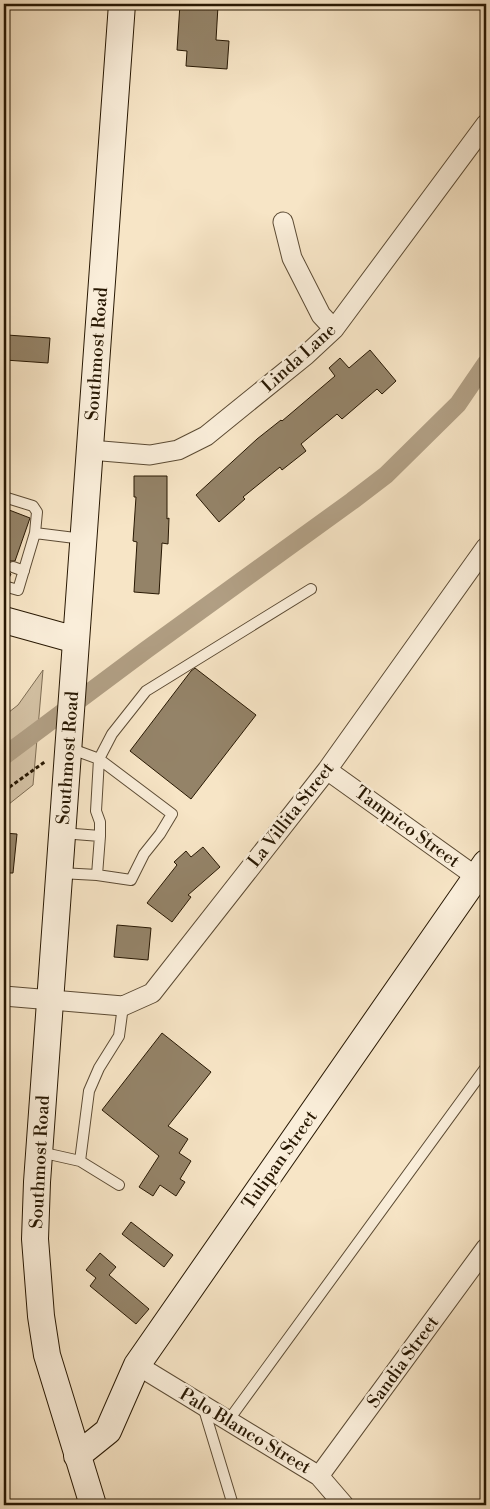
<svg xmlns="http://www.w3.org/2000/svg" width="490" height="1509" viewBox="0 0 490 1509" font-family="'Libre Bodoni',serif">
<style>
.green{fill:#d4c2a5;stroke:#7e6d54}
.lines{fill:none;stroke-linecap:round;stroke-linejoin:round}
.canal{stroke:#b19f84;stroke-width:18}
.building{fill:#948368;stroke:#281803}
.lane-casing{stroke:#5c4b34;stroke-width:12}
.street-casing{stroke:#5c4b34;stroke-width:21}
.secondary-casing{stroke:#281803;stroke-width:28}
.path{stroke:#281803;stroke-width:3;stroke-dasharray:4 2.5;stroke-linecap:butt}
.lane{stroke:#faeeda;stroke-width:10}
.street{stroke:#faeeda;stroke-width:19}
.secondary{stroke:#faeeda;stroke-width:26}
.labels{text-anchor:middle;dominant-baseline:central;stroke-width:5;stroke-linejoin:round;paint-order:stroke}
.street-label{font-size:18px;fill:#281803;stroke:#faeeda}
</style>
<rect width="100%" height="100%" fill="#f7e5c6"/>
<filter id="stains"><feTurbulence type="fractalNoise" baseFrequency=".004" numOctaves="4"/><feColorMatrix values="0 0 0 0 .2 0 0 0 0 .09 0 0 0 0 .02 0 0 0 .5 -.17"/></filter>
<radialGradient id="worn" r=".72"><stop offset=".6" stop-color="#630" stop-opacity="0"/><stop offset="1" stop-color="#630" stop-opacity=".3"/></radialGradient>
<!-- green -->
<path class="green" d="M43,670L33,785L4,808V716L18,705Z"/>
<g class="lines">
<!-- canal -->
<path class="canal" d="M4,756L146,650L352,501L386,475L458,404L486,363"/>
</g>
<!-- building -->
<path class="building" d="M180,4L218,6L216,40L229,41L227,69L186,66L187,51L177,50Z
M7,335L50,338L48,363L5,360Z
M370,350L396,381L382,394L377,389L342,419L337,414L301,444L306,451L282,470L280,467L243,497L245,499L219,522L196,495L257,439L281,420L282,421L335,376L329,368L340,358L349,368Z
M134,476H167V519L169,518L168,544L162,543L159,594L134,592L137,542L133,541L136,497H134Z
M4,508L30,518L15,561H9L6,565L7,571L11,574L8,580L4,579Z
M195,668L256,715L191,799L130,751L191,671Z
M4,833L17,834L13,873H4Z
M203,847L220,867L188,895L191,897L172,922L147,903L177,865L174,862L186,851L191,857Z
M117,925L151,928L148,960L114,957Z
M162,1033L211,1072L168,1126L188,1139L179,1153L191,1161L180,1179L185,1182L176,1196L160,1185L153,1196L139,1187L159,1156L102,1110Z
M131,1222L173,1255L164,1267L122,1234Z
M100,1253L116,1267L109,1275L149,1309L136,1324L90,1286L96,1278L86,1270Z"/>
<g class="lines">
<defs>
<path id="lane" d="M4,497L33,506L37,512L35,533L83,539
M13,567L24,571
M4,586L18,590L35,533
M62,833L100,836L97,875
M100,836V822L96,811L99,759L112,734L146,691L311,589
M60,873L97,875L131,880L144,854L160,834L172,814L99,759L69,748
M40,1152L80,1161L119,1185
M80,1161L89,1091L99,1068L119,1036L123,1006
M203,1406L233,1505
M228,1421L486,1067"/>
<path id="street" d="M283,222L292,258L321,315L334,329
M90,450L150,455L178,450L206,436L306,355L334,329L486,124
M327,770L485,883
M4,996L123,1006L152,993L327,770L486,547
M137,1365L319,1476L344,1505
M319,1476L486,1248"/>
<path id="secondary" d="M4,620L76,640
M77,1456L108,1431L137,1365L486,863
M93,1505L47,1355L41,1316L35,1239L37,1182L122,4"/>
</defs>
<!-- lane casing -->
<use href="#lane" class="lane-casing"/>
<!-- street casing -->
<use href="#street" class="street-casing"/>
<!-- secondary casing -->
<use href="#secondary" class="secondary-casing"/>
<!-- path -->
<path class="path" d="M4,791L46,761"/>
<!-- lane -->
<use href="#lane" class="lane"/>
<!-- street -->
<use href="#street" class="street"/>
<!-- secondary -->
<use href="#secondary" class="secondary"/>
</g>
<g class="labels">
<!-- street labels -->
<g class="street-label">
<text transform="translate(97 354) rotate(-86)">Southmost Road</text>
<text transform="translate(299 358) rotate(-42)">Linda Lane</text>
<text transform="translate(68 758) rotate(-86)">Southmost Road</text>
<text transform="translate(291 815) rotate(-52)">La Villita Street</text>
<text transform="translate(407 827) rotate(36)">Tampico Street</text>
<text transform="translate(280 1160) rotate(-55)">Tulipan Street</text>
<text transform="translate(40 1162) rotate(-87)">Southmost Road</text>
<text transform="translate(403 1362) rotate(-54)">Sandia Street</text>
<text transform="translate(245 1431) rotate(31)">Palo Blanco Street</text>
</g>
</g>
<!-- margin -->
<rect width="490" height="1509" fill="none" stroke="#f7e5c6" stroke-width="20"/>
<rect x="5" y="5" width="480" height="1499" fill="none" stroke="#281803" stroke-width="2.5"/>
<rect x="10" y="10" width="470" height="1489" fill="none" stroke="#281803"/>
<rect width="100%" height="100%" filter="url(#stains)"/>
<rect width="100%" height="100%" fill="url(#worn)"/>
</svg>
